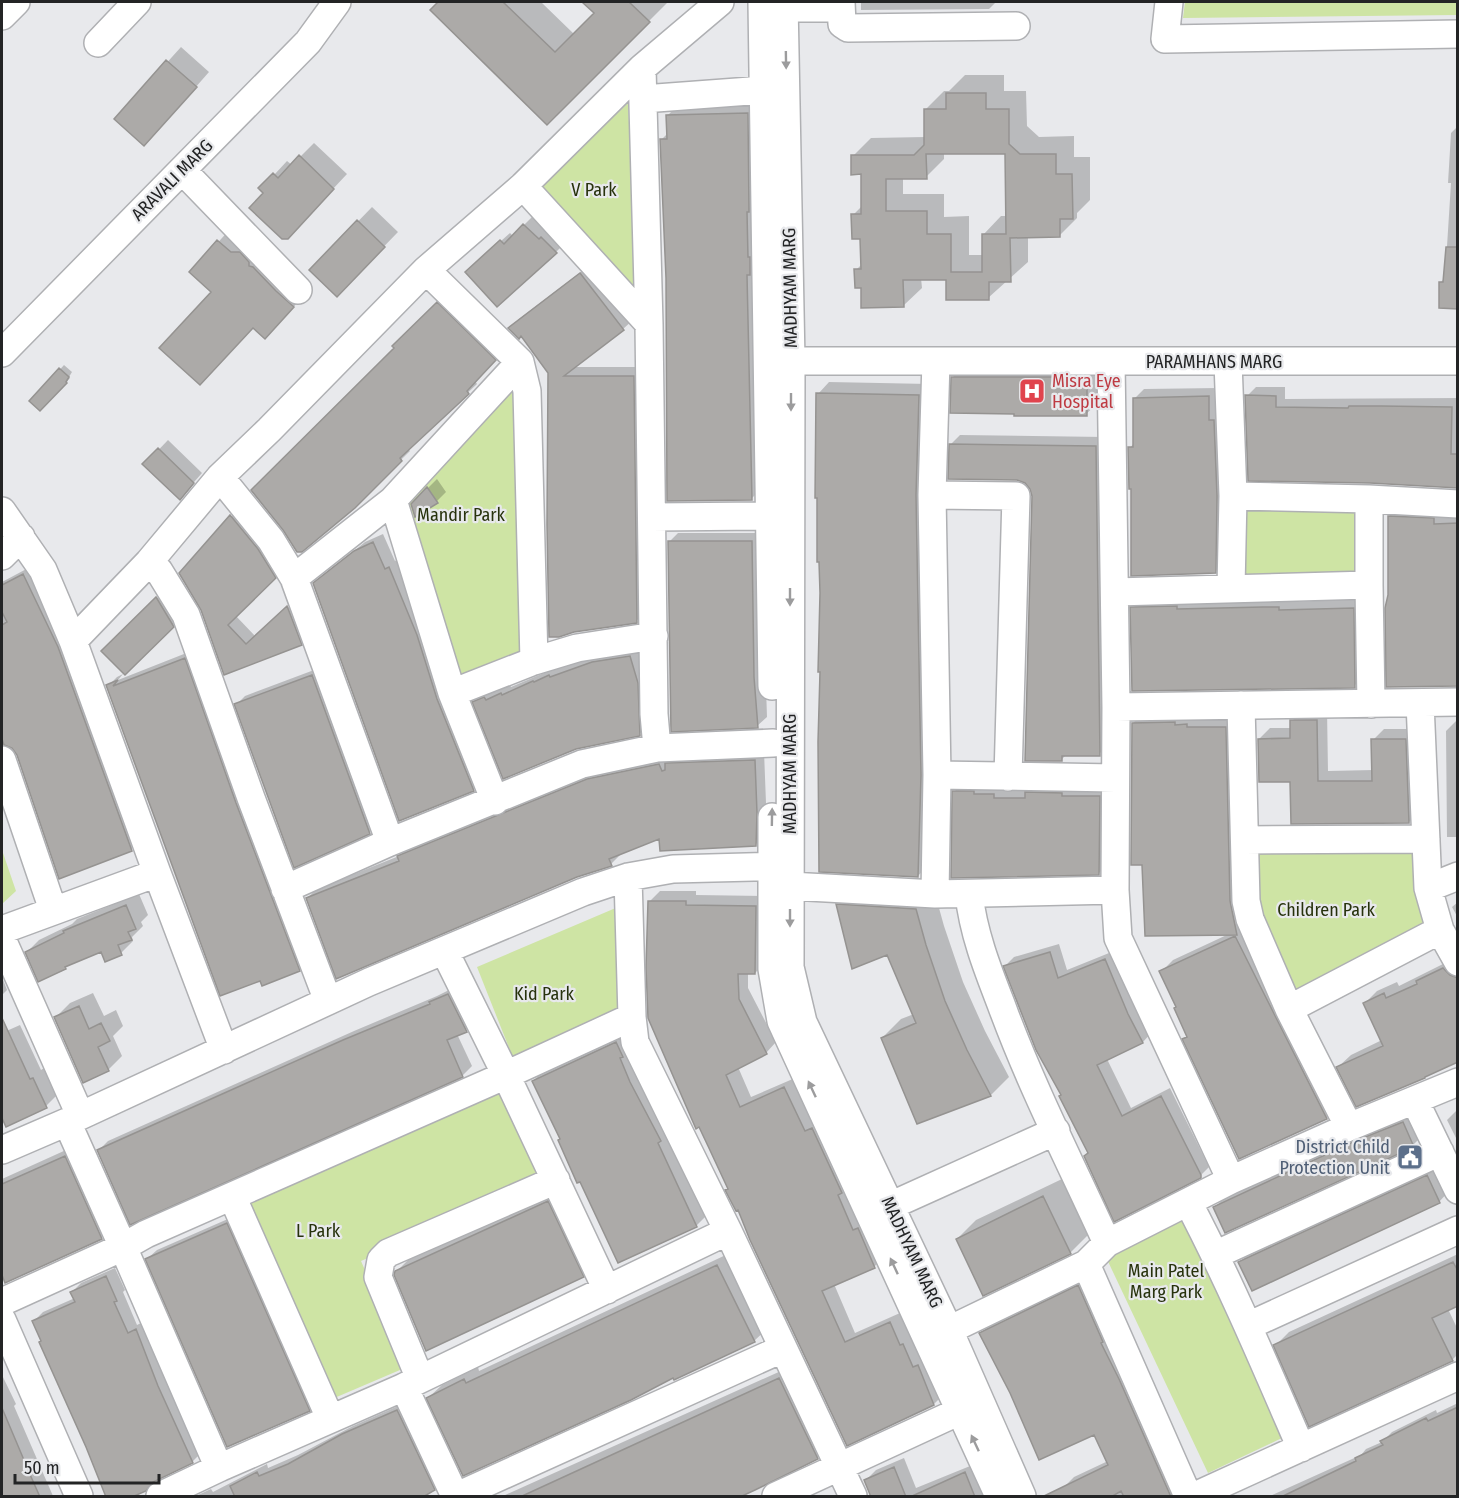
<svg xmlns="http://www.w3.org/2000/svg" width="1459" height="1498" viewBox="0 0 1459 1498" font-family="'Fira Sans Condensed',sans-serif">
<style>
.green{fill:#cee4a4}
.shadow{fill:#0003;fill-rule:evenodd}
.building{fill:#acaaa8;stroke:#959391;stroke-width:1.5;fill-rule:evenodd}
.lines{fill:none;stroke-linecap:round;stroke-linejoin:round}
.minor-casing{stroke:#afb0b3;stroke-width:30}
.minor{stroke:#fff;stroke-width:27}
.oneway{fill:#9c9c9d}
.labels{text-anchor:middle;dominant-baseline:central;stroke-width:4.5;stroke-linejoin:round;paint-order:stroke}
.street-label{font-size:18px;fill:#232425;stroke:#e8e9ec}
.park-label{font-size:18px;fill:#27320c;stroke:#e8e9ec}
.health-label{font-size:18px;fill:#be3a42;stroke:#e8e9ec;text-anchor:start}
.service-label{font-size:18px;fill:#4e5e75;stroke:#e8e9ec;text-anchor:end}
</style>
<rect width="100%" height="100%" fill="#e8e9ec"/>
<!-- green -->
<path class="green" d="M1185,2H1457V15L1183,18Z
M628,103L638,300L540,186Z
M520,362L534,661L452,693L393,500Z
M1233,496L1368,504L1366,585L1237,588Z
M1426,839L1440,930L1289,1009L1250,919L1245,840Z
M2,850L16,891L2,904Z
M618,907L619,1016L515,1063L477,967Z
M502,1092L542,1183L361,1261L407,1367L332,1399L246,1203Z
M1182,1212L1284,1437L1208,1473L1104,1253Z"/>
<!-- shadow -->
<path class="shadow" d="M440,2H541L575,35L596,13L585,2L667,3L547,123L432,10Z
M861,2H996L989,9L861,10Z
M181,47L209,72L158,130L116,119Z
M965,75H1004V91H1026L1027,126L1039,137L1074,136V157H1090V200L1077,213V218L1059,236H1028V262L988,298L948,278H921L922,288L903,306L862,286L856,270L862,264V237L853,215L862,206V173L853,156L871,138L925,137V110L944,91H949ZM1007,152V216H1001L983,235V255H969V216L944,217V194H903V177H926L944,159V153Z
M756,105L760,490L751,499L661,140L668,133V115L677,106Z
M1458,126V307L1441,282L1445,278L1451,183H1448L1451,133Z
M314,143L347,174L301,223L266,193L274,175L287,161L292,165Z
M372,207L398,232L337,295L311,270Z
M533,216L564,244L556,252L475,264L510,233L513,236Z
M232,227L307,292L279,323L213,292L191,272Z
M590,265L633,320L623,329L573,367H643L646,612L636,621L550,373L522,334L510,328L519,319Z
M447,295L504,350L475,381L477,384L408,449L410,451L354,506L396,348L394,346Z
M64,365L72,372L69,377L70,378L40,409L31,401Z
M963,367H1097V404L1086,414L953,377Z
M829,382L930,384L929,864L918,876L821,561L818,394Z
M1256,387H1285V399L1458,398V487L1247,396Z
M1218,388L1224,563L1215,572L1133,487L1130,448L1134,443L1135,398L1144,389Z
M960,435L1105,437L1108,745L1099,754H1067L1061,760L1031,488L1025,482L951,444Z
M168,440L202,473L180,498L145,464Z
M437,479L446,492L437,501L412,504Z
M240,507L284,568L235,615L256,637L297,599L310,635L301,644L225,673L202,609L180,573Z
M1398,507L1458,515V685L1389,595V516Z
M678,533H761L767,717L757,726L669,542Z
M383,534L395,561L398,559L482,780L473,790L314,584L365,542Z
M32,566L140,840L131,849L18,754L13,747L5,743L2,734V582Z
M166,589L182,617L125,672L103,651Z
M1142,599H1288V602L1362,599L1363,677L1354,686L1133,608Z
M639,647L649,725L639,734L474,702L483,693L494,689L495,692L510,685L511,687L558,667L602,653Z
M194,650L308,960L299,970L108,686L117,677L123,674L118,680Z
M322,667L378,823L369,832L236,705L245,696Z
M1327,709L1328,771L1373,770V740L1384,729H1416L1420,811L1409,822L1292,780L1259,739L1270,728H1292V721L1303,710Z
M1145,712L1237,716L1248,922L1338,1107L1327,1118L1239,1157L1184,1039L1188,1035L1178,1007L1161,972L1173,960L1231,933L1133,723Z
M1458,719V837H1447L1446,731Z
M764,751L766,803L765,835L756,844L661,837L619,853L620,855L611,864L307,898L317,889L399,856L408,847L597,771L668,755Z
M963,783L1108,788V864L1099,873L954,792Z
M857,886L934,890L944,926L963,982L985,1031L1009,1077L991,1095L918,1123L882,1038L901,1019L914,1014L888,953L838,905Z
M660,891H696V895L766,896L765,963L755,973H748V988L776,1042L766,1053L738,1067L751,1097L795,1078L884,1256L874,1267L834,1284L855,1333L900,1313L910,1336L913,1334L944,1394L934,1404L848,1444L729,1188L650,901Z
M139,894L148,915L141,922L143,926L132,937L133,941L121,953L102,951L70,964L65,968L27,952L39,940L72,924L77,919Z
M1458,902V918L1452,907Z
M1059,944L1067,970L1114,951L1152,1032L1143,1042L1107,1059L1131,1108L1170,1088L1209,1167L1200,1176L1089,1152L1005,966L1014,957Z
M1457,957L1458,1065L1455,1061L1338,1067L1351,1055L1382,1040L1365,1003L1377,991L1397,982L1399,986Z
M2,977L7,990L2,995Z
M457,986L475,1021L466,1030L457,1034L472,1066L463,1075L131,1223L99,1150L108,1141L354,1031L437,996Z
M93,993L104,1016L116,1010L123,1026L113,1036L122,1056L108,1070L56,1017L70,1003Z
M20,1025L41,1070L44,1068L56,1096L46,1106L6,1125L2,1114V1033Z
M625,1034L667,1134L706,1216L697,1225L619,1261L533,1081L542,1072Z
M1417,1109L1427,1131L1413,1145L1215,1207L1229,1193Z
M1458,1109V1142L1447,1120Z
M77,1145L113,1226L101,1238L6,1281L2,1272V1179Z
M1439,1165L1450,1190L1439,1202L1240,1262L1252,1250Z
M1062,1179L1089,1234L1070,1253L957,1239L976,1220Z
M560,1189L595,1264L583,1276L396,1272L409,1259Z
M237,1215L318,1400L309,1410L147,1259L157,1250Z
M730,1253L768,1328L754,1341L464,1474L428,1398L442,1385L478,1367L479,1371Z
M1458,1254V1305L1448,1309L1458,1330V1354L1452,1360L1275,1346L1289,1332Z
M115,1268L125,1290L123,1292L137,1325L145,1321L202,1452L193,1461L155,1479L107,1496L41,1342L43,1340L34,1321L43,1312L75,1298L72,1292L81,1283Z
M1089,1276L1182,1488L1173,1496H1068L1063,1488L1074,1477L1108,1461L1095,1433L1011,1392L981,1333L991,1323Z
M792,1366L830,1445L817,1458L737,1496H503Z
M2,1375L16,1404L14,1406L53,1496H2Z
M407,1402L443,1480L434,1489L419,1496H196L211,1489L213,1492L267,1464L268,1468L298,1455L353,1426Z
M1458,1403V1496H1270L1361,1455L1366,1449L1382,1442L1392,1432L1436,1410L1437,1413Z
M904,1458L916,1488L975,1464L996,1496H873L866,1480L876,1470Z"/>
<!-- building -->
<path class="building" d="M438,2H503L555,52L594,13L582,2H629L650,22L547,125L430,10Z
M166,60L197,87L144,146L114,119Z
M946,93H986V109H1009V144L1020,154H1056V174H1072L1073,219H1060V237L1010,238L1011,282H989V300H946V280H903L904,307L861,308V288H855L854,269H861L860,239H852L851,214H861V174L851,175V155H914L924,145V109H946ZM926,154H1005L1006,234H982V272H951V234H927V211H886V179H927Z
M748,113L749,212H747L748,257H750V275H747L752,500L667,501L666,278L660,139H667L666,115Z
M299,155L334,189L288,239H282L249,208L263,193L258,188L273,173L278,178Z
M357,220L385,247L337,297L309,270Z
M523,224L539,239L541,237L557,253L497,307L465,272L500,240L504,244Z
M217,240L231,252H240L249,262V266L253,267L276,291L294,307L265,339L253,328L200,385L159,348L211,292L189,272Z
M1446,247H1458V309L1439,308V282H1443Z
M580,273L624,330L564,376H634L637,623L574,632L559,637H549L547,524L548,373L521,336L519,339L508,328Z
M437,302L496,360L467,391L469,394L400,458L402,461L355,508L302,552H297L283,530L251,490L394,348L392,346Z
M59,368L69,377L66,382L67,383L40,411L29,401Z
M951,377H1087V416H1014V414L950,413Z
M816,393L919,395L916,495L921,775L918,877L819,872L818,742L820,672H818L820,593L819,562H817V498H815Z
M1245,395L1276,396V407L1348,408L1349,406H1381L1452,407L1451,454H1458V488L1370,483L1248,481Z
M1209,396V420H1214L1217,496L1216,573L1131,576V489H1129L1128,447H1133V398Z
M949,444L1096,446L1100,756H1062V761H1025L1032,496L1030,489L1025,483L1017,480L948,479Z
M158,448L194,483L180,500L142,464Z
M427,487L438,503L415,517L411,504Z
M230,515L258,549L276,578L228,625L246,644L287,606L302,645L224,675L201,610L179,573Z
M1388,516L1434,518V524L1458,523V686L1386,687L1385,608L1388,595Z
M668,541H752L754,677L758,728L671,732Z
M373,542L385,569L389,567L417,635L437,699L474,791L399,821L313,583L354,551Z
M23,574L58,647L132,851L59,879L17,755L12,748L4,745L2,739V625L7,622L2,612V585Z
M156,597L174,627L125,675L101,651Z
M1177,606V609L1263,607H1279V610L1354,608L1355,688L1132,691L1130,607Z
M630,656L638,683L640,736L576,749L503,779L472,702L484,697L486,700L501,693L502,695L533,681L534,682L549,675L550,677L592,662Z
M185,658L236,803L300,971L262,986L260,981L220,996L106,685L118,680L113,686Z
M312,675L370,834L294,868L234,704Z
M1290,720H1317L1318,781H1372L1371,739H1406L1409,823L1291,824L1290,782H1259L1258,739L1290,738Z
M1175,722V725L1187,724V727H1226L1230,901L1237,935L1145,936L1142,865H1131L1132,723Z
M755,760L757,813L756,846L660,851L659,839L609,859L612,866L577,877L336,979L306,898L399,861L397,856L587,779L659,764L662,771L665,770V763Z
M952,791H974V794H994V798H1025V792L1062,793V796H1100L1099,875L951,878Z
M648,901H686V905L756,906L755,974H738L739,999L767,1054L726,1075L740,1107L784,1087L805,1131L812,1128L842,1193L838,1195L853,1230L858,1228L875,1268L822,1291L845,1342L890,1322L900,1345L903,1344L913,1367L918,1365L934,1405L847,1446L750,1240L738,1210L736,1211L725,1190L728,1189L708,1146L699,1127L696,1129L648,1018L646,968Z
M836,904L916,909L926,945L945,1001L967,1050L991,1096L917,1124L881,1038L916,1023L887,955L852,969Z
M126,905L136,929L128,932L132,940L118,945L122,955L105,962L101,952L65,967L66,969L38,982L25,952L64,933L63,931Z
M1235,936L1327,1119L1239,1159L1182,1039L1187,1037L1174,1008L1176,1007L1159,971Z
M1050,952L1058,978L1105,959L1128,1014L1143,1043L1097,1065L1122,1116L1161,1096L1201,1175V1178L1114,1222L1084,1156L1088,1153L1059,1096L1061,1095L1036,1050L1003,966Z
M1443,968L1450,975L1458,978V1062L1425,1077V1078L1356,1107L1336,1067L1383,1046L1363,1003L1384,993L1386,998L1417,984L1416,981Z
M448,994L467,1032L447,1040L463,1077L130,1225L97,1150L343,1040L430,1004L429,1002Z
M79,1006L89,1029L101,1023L110,1041L98,1047L109,1071L83,1083L54,1017Z
M2,1018L30,1079L33,1078L47,1108L6,1127L2,1118Z
M616,1042L623,1057L620,1058L630,1082L661,1141L658,1143L697,1227L618,1263L580,1182L577,1183L569,1165L558,1140L560,1139L532,1081Z
M1403,1122L1414,1147L1225,1233L1213,1207L1355,1141Z
M65,1156L102,1239L5,1283L2,1275V1184Z
M1427,1175L1440,1203L1252,1291L1238,1262Z
M1043,1196L1071,1254L983,1296L956,1239Z
M548,1201L584,1277L426,1351L394,1275L395,1271Z
M227,1223L310,1411L227,1447L145,1259Z
M1453,1262L1458,1271V1306L1432,1318L1453,1361L1309,1427L1273,1345Z
M717,1265L755,1342L674,1380L673,1378L631,1400L463,1476L426,1398L464,1379L466,1383Z
M106,1276L117,1301L114,1302L128,1333L136,1329L158,1386L193,1463L153,1482L146,1491L132,1497H106L86,1447L39,1342L41,1341L32,1321L75,1302L70,1292Z
M1078,1285L1103,1342L1101,1343L1119,1379L1171,1497H1124L1121,1491L1111,1497H1042L1108,1465L1094,1435L1039,1460L1010,1393L979,1333Z
M779,1378L818,1459L755,1490L740,1497H520Z
M1458,1407V1497H1281L1356,1461L1355,1458L1383,1445L1380,1441L1426,1418L1428,1421Z
M2,1408L32,1479L40,1497H2Z
M397,1410L435,1490L423,1497H235L230,1486L257,1472L259,1476L288,1464L342,1434Z
M894,1467L906,1497H871L864,1480Z
M965,1472L975,1497H910Z"/>
<g class="lines">
<defs>
<path id="minor" d="M762,2L772,686
M784,2L791,361L790,967L803,1022L949,1330L1022,1496
M841,2L842,24L848,28L1016,26
M1169,2L1165,39L1458,34
M785,8H841
M2,16L16,2
M98,43L137,2
M642,68L649,324
M643,99L764,90
M182,170L298,290
M523,186L649,324L654,714L657,748
M426,270L520,362L527,391L534,661
M2,353L308,42L337,2
M791,361H1458
M1111,362L1116,707L1115,890L1118,938L1231,1180
M1228,362L1233,496L1231,588
M220,477L271,540L294,578L390,842
M932,495L1016,496L1008,777
M1233,496L1369,499
M393,500L452,693L495,801
M2,511L43,570L73,641L157,873L224,1050
M652,517L769,516
M2,556L21,537
M149,562L159,571L186,615L251,798L328,1001
M294,578L393,500L520,362
M1369,585L1371,704
M1115,592L1369,585V499L1458,504
M73,641L149,562L220,477L269,430L426,270L523,186L642,68L720,2
M452,693L534,661L577,648L654,636
M1420,703L1428,888L1440,930L1458,962
M1241,705L1246,901L1250,919L1289,1009L1349,1127
M1116,707L1458,702
M2,760L53,910
M937,775L1115,778
M772,817V969L781,1021L999,1496
M1245,840L1426,839
M628,877L632,1017L635,1042L728,1231L853,1496
M790,886L935,894L1115,890
M1428,888L1458,876
M285,889L390,842L582,764L657,748L773,743
M935,894L937,775L932,495L936,361
M969,894C973,932 987,968 1001,1004C1031,1086 1071,1164 1107,1243
M2,930L157,873
M2,939L80,1115
M445,952L506,1075L607,1290
M1289,1009L1440,930
M1415,1101L1458,1190
M67,1122L123,1247L146,1234L506,1075L632,1017
M2,1150L67,1122L369,982L583,892L628,877L673,869L788,866
M232,1196L330,1418
M1188,1202C1230,1282 1265,1365 1301,1448
M890,1206L1056,1131
M1215,1255L1440,1152
M1086,1264L1188,1496
M2,1302L123,1247L219,1468
M2,1320L79,1496
M1248,1326L1458,1230
M949,1330L1086,1264L1107,1243L1231,1180L1349,1127L1458,1082
M420,1379L378,1277L381,1260L388,1253L556,1180
M404,1387L455,1496
M160,1496L219,1468L404,1387L728,1231
M457,1496L782,1349
M776,1496L960,1411
M1195,1496L1458,1376"/>
</defs>
<!-- minor casing -->
<use href="#minor" class="minor-casing"/>
<!-- minor -->
<use href="#minor" class="minor"/>
</g>
<!-- one-way arrows -->
<defs><path id="oneway-solid" d="M-6-.8H1V-3.2L6.5 0L1 3.2V.8H-6Z" transform="scale(1.5)"/></defs>
<g class="oneway">
<use href="#oneway-solid" transform="translate(786 60) rotate(89)"/>
<use href="#oneway-solid" transform="translate(791 402) rotate(90)"/>
<use href="#oneway-solid" transform="translate(790 597) rotate(90)"/>
<use href="#oneway-solid" transform="translate(772 817) rotate(-89)"/>
<use href="#oneway-solid" transform="translate(790 918) rotate(90)"/>
<use href="#oneway-solid" transform="translate(812 1089) rotate(-115)"/>
<use href="#oneway-solid" transform="translate(894 1266) rotate(-115)"/>
<use href="#oneway-solid" transform="translate(975 1443) rotate(-115)"/>
</g>
<!-- icons -->
<defs>
<symbol id="hospital-square" viewBox="-11 -11 22 22"><rect x="-9" y="-9" width="18" height="18" rx="4" fill="#e0444e" stroke="#e8e9ec"/><path d="M-5-5h3v3.5h4V-5h3V5h-3V1.5h-4V5h-3Z" fill="#fff"/></symbol>
<symbol id="civic-square" viewBox="-11 -11 22 22"><rect x="-9" y="-9" width="18" height="18" rx="4" fill="#5c6f8a" stroke="#e8e9ec"/><path d="M-.6-6.5H3V-4.5H.6V-3L4-1V1h2V6H-6V1h2V-1L-.6-3ZM-1.2 2.5V6h2.4V2.5Z" fill="#fff"/></symbol>
</defs>
<g fill-rule="evenodd">
<use href="#hospital-square" x="1017" y="376" width="30" height="30"/>
<use href="#civic-square" x="1395" y="1142" width="30" height="30"/>
</g>
<g class="labels">
<!-- street labels -->
<g class="street-label">
<text transform="translate(172 180) rotate(-45)">ARAVALI MARG</text>
<text transform="translate(790 288) rotate(-91)">MADHYAM MARG</text>
<text x="1214" y="362">PARAMHANS MARG</text>
<text transform="translate(790 774) rotate(-90)">MADHYAM MARG</text>
<text transform="translate(912 1252) rotate(65)">MADHYAM MARG</text>
</g>
<!-- park labels -->
<g class="park-label">
<text x="594" y="190">V Park</text>
<text x="461" y="515">Mandir Park</text>
<text x="1326" y="910">Children Park</text>
<text x="544" y="994">Kid Park</text>
<text x="318" y="1231">L Park</text>
<text x="1166" y="1271">Main Patel<tspan x="1166" dy="21">Marg Park</tspan></text>
</g>
<!-- health labels -->
<g class="health-label">
<text x="1052" y="381">Misra Eye<tspan x="1052" dy="21">Hospital</tspan></text>
</g>
<!-- service labels -->
<g class="service-label">
<text x="1390" y="1147">District Child<tspan x="1390" dy="21">Protection Unit</tspan></text>
</g>
</g>
<!-- border -->
<rect width="1459" height="1498" fill="none" stroke="#232425" stroke-width="6"/>
<!-- scale -->
<path d="M15 1474v9h144v-9" fill="none" stroke="#232425" stroke-width="3"/>
<text x="24" y="1474" font-size="18" fill="#232425" stroke="#e8e9ec" stroke-width="4.5" paint-order="stroke">50 m</text>
</svg>
